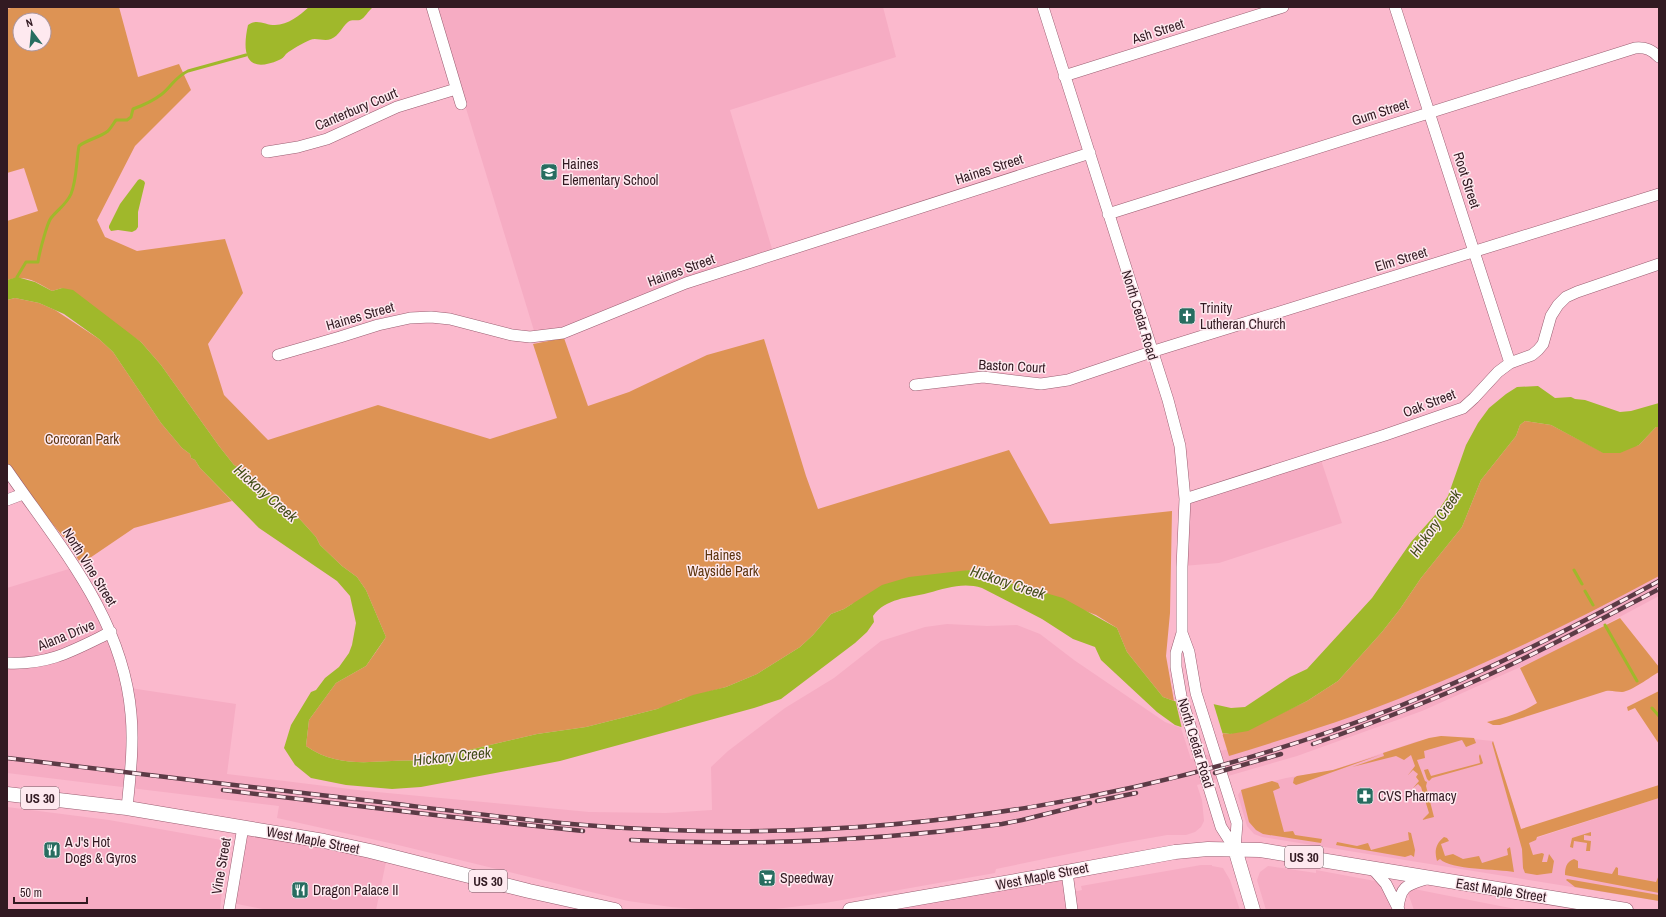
<svg xmlns="http://www.w3.org/2000/svg" width="1666" height="917" viewBox="0 0 1666 917" font-family="'Archivo Narrow',sans-serif">
<style>
.built{fill:#f6acc3}
.green{fill:#dd9354;fill-rule:evenodd}
.water{fill:#a0b82b}
.pier{fill:#fbb9cd}
.lines{fill:none;stroke-linecap:round;stroke-linejoin:round}
.stream{stroke:#a0b82b;stroke-width:3}
.minor-casing{stroke:#995e71;stroke-width:12}
.major-casing{stroke:#995e71;stroke-width:15}
.minor{stroke:#fff;stroke-width:11}
.major{stroke:#fff;stroke-width:14}
.rail-casing{stroke:#5c3b46;stroke-width:4.5}
.rail{stroke:#fee9ef;stroke-width:3;stroke-dasharray:9;stroke-linecap:butt}
.labels{text-anchor:middle;dominant-baseline:central;stroke-width:3;stroke-linejoin:round;paint-order:stroke}
.shield{fill:#fee9ef;stroke:#6f5860;stroke-width:1}
.shield-label{font-size:13px;font-weight:bold;fill:#321a22}
.street-label{font-size:14px;fill:#321a22;stroke:#fee9ef}
.poi-label{font-size:14px;fill:#321a22;stroke:#fee9ef;text-anchor:start}
.park-label{font-size:14px;fill:#5b330d;stroke:#fee9ef}
.water-label{font-size:15px;font-style:italic;fill:#424c17;stroke:#fee9ef}
</style>
<rect width="100%" height="100%" fill="#fbb9cd"/>
<!-- built -->
<path class="built" d="M435,7H883L896,57L730,110L773,252L560,331L535,334Z
M1320,457L1342,523L1219,563L1183,566L1186,500Z
M72,568L109,636L130,688L236,704L227,774L366,791L589,812L666,813L712,810L711,767L728,751L785,708L834,678L881,641L925,627L947,624L987,626L1017,625L1040,634L1074,660L1165,722L1181,728L1191,759L1228,749L1659,571V596L1554,652L1422,711L1297,756L1197,785L1202,800L1204,821L1201,827L1195,832L1186,835H1167L1122,843L996,869L995,873L825,903L767,910H709L671,907L628,901L394,844L277,818L279,806L7,773V588Z
M1441,736L1493,741L1521,829L1527,841L1659,798V901L1262,837L1254,834L1247,826L1238,795L1242,789L1286,778L1333,770L1415,742Z
M7,807L109,820L227,841L220,910H7Z
M245,829L387,857L376,910H268L232,903Z
M1201,865H1212V866L1223,868L1230,880L1240,910H1075L1073,892L1082,890L1081,886Z
M1268,866L1316,873V870L1375,881L1380,883L1387,891L1392,910H1266L1257,880L1260,872Z
M1065,875L1070,910H887Z
M1414,889L1495,905L1521,910H1414L1408,893L1409,891Z"/>
<!-- green -->
<path class="green" d="M15,7H119L138,77L179,64L191,90L135,146L97,220L105,237L137,251L225,239L243,293L208,344L224,395L268,440L378,405L490,439L557,418L533,344L564,338L588,406L629,392L707,355L764,339L806,476L818,509L1009,450L1050,524L1172,511L1170,613L1166,656L1174,701L1163,697L1127,652L1117,628L1096,615L999,578L984,576L969,570L852,604L844,609L831,614L813,635L800,647L757,674L726,687L679,700L671,705L657,709L586,727L537,734L422,761C381,758 343,772 306,746L309,720L336,683L366,666L378,649L386,637L366,590L357,577L342,566L320,545L316,537L297,516L257,485L242,469L234,465L219,446L161,365L141,342L62,288L52,291C37,282 25,274 7,280V221L38,211L24,168L7,173V9ZM20,20H44V44H20Z
M15,298L39,303L55,310L99,339L113,352L161,423L182,448L190,454L191,458L195,460L200,468L232,501L134,528L81,564L65,539L36,504L7,463V300Z
M1525,421L1551,425L1604,453L1639,445L1656,427H1659V576C1561,629 1460,677 1356,715C1314,730 1271,743 1229,756L1222,733L1230,734L1282,713L1307,701L1338,681L1382,632L1400,609L1421,578L1462,527L1481,480L1516,436L1520,425Z
M1620,618L1659,667V672C1650,677 1632,691 1622,692C1617,692 1611,690 1606,691L1500,725H1493L1487,722C1504,718 1522,713 1537,703L1520,668Z
M1659,691V744L1635,708L1628,711L1627,707Z
M1441,736L1474,738L1476,743L1466,747L1462,740L1424,751L1425,758L1417,760L1425,781L1427,782L1426,786L1434,817L1422,820L1429,813L1421,787L1418,784L1413,788L1419,781L1416,777L1418,774L1413,770L1408,775L1415,766L1411,755L1404,760L1396,756L1352,767L1384,756L1383,753L1429,738Z
M1493,741L1521,829L1659,785V798L1537,837L1536,840L1529,843L1533,855L1542,853L1544,854L1542,862H1547L1549,854L1554,861L1552,873L1537,875L1525,873L1523,868L1522,849L1492,743Z
M1480,754L1483,763L1482,764L1432,778L1429,781L1427,779L1424,770L1428,769L1431,776L1480,763L1479,756Z
M1380,755L1302,783L1296,785L1293,783L1294,778L1297,776L1333,770Z
M1272,781L1278,783L1280,788L1273,791L1284,832L1293,831L1295,835L1322,839L1321,843L1263,834L1256,830L1249,822L1241,790Z
M1408,832L1411,833L1415,850L1414,857L1411,855L1405,857L1336,845L1337,842L1357,846L1368,843L1371,850L1409,840Z
M1591,832V836L1584,835V840L1591,841L1590,851H1586L1587,843L1574,841L1573,848L1570,847L1572,838Z
M1444,837L1447,838L1449,841L1441,844L1445,856L1453,854L1463,859L1479,856L1482,863L1508,855L1507,849L1510,847L1514,872C1499,869 1450,870 1440,859L1437,861C1434,851 1436,843 1444,837Z
M1574,859L1578,861V868L1612,874L1616,867L1618,868V875L1656,882L1659,875V893L1565,875C1565,868 1566,862 1574,859Z
M1567,879L1659,895V901L1575,887L1566,880Z"/>
<!-- water -->
<path class="water" d="M309,7H373C368,11 365,18 360,20C356,21 352,19 348,22C342,27 339,36 331,39C324,42 316,37 310,40C303,43 292,49 286,54C284,57 282,59 279,60C245,75 242,52 248,25C257,18 265,25 275,25C288,25 300,15 309,7Z
M140,179L144,181L145,183L138,212V227L136,230L132,232L118,230L111,231L109,228V226L120,204L138,180Z
M17,277L35,282L52,291L62,288L73,290L141,342L161,365L219,446L234,465L242,469L257,485L297,516L316,537L320,545L342,566L357,577L366,590L386,637L366,666L336,683L309,720L306,746C343,772 381,758 422,761L537,734L586,727L657,709L693,695L726,687L757,674L800,647L813,635L831,614L844,609L882,585L909,577L969,570L984,576L999,578L1007,582L1063,598L1117,628L1127,652L1163,697L1174,701L1213,704L1231,708L1245,707L1290,677L1307,669L1372,598L1411,542L1436,514L1448,496L1466,445L1478,423L1489,408L1506,394L1517,387L1538,386L1555,398L1571,397L1575,399L1585,400L1620,412L1631,411L1659,403V427H1656L1639,445L1620,453H1603L1551,425L1525,421L1520,425L1516,436L1481,480L1462,527L1421,578L1400,609L1382,632L1338,681L1307,701L1248,731L1230,734L1181,727L1175,725L1157,712L1101,660L1095,647L1073,639L1042,619L982,588C963,582 947,588 928,593C908,598 886,598 873,616L874,622L867,632L855,643L781,699L754,708L560,761L421,787L392,789L346,785L311,778L295,765L284,748L291,725L311,692L316,690L325,678L339,667L349,653L352,645L356,623L350,596L337,581L259,528L200,468L195,460L191,458L190,454L182,448L161,423L113,352L99,339L64,314L39,303L15,298L7,300V280Z"/>
<!-- pier -->
<path class="pier" d="M1175,699L1213,702L1223,735L1182,729Z"/>
<g class="lines">
<!-- stream -->
<path class="stream" d="M17,277L26,262H38C39,254 47,223 51,218C58,209 66,205 71,194C77,179 76,162 79,146C88,139 99,138 108,131C111,128 113,124 116,120H127L131,117L133,109C144,105 153,101 162,94C172,86 175,77 188,71L246,55
M1574,570L1582,584
M1585,591L1593,605
M1605,625L1637,681
M1652,708L1659,716"/>
<defs>
<path id="minor" d="M432,7L461,104
M1043,7L1168,400L1180,446L1185,499L1182,567V633L1176,653V667L1181,696L1221,827L1235,849
M1395,7L1510,363
M1064,76L1283,7
M267,152L298,147L327,139L397,107L456,89
M1108,214L1635,48C1646,47 1652,50 1659,57
M278,355L340,337L378,325L410,318L431,317L450,319L512,335L530,337L563,333L686,283L1090,153
M915,385L983,377L1041,384L1068,380L1151,352L1659,194
M7,470C60,547 123,618 131,714C134,745 130,777 127,808
M1185,499L1385,435L1463,408L1474,398L1498,372L1510,363L1532,355L1538,350L1543,344L1551,316L1558,305L1566,297L1577,292L1659,264
M7,500L23,494
M1182,633L1189,652L1196,693L1237,823L1235,849
M7,663C50,665 74,650 111,632
M1372,868L1386,884L1399,910
M1067,872L1072,910
M1398,908C1401,884 1408,885 1429,878
M229,910L243,827"/>
<path id="major" d="M7,794L127,808L324,841L370,851L529,891L615,910
M1235,849L1253,910
M850,910L1067,872L1175,852L1208,849L1260,850L1626,910"/>
</defs>
<!-- minor casing -->
<use href="#minor" class="minor-casing"/>
<!-- major casing -->
<use href="#major" class="major-casing"/>
<!-- minor -->
<use href="#minor" class="minor"/>
<!-- major -->
<use href="#major" class="major"/>
<defs>
<path id="rail" d="M1313,744C1379,721 1444,696 1508,666C1559,642 1609,615 1659,589
M7,758C129,773 250,787 372,801C471,813 570,827 669,830C917,839 1166,797 1397,707C1488,671 1574,627 1659,581
M1215,773L1281,754
M223,790L452,817L583,831
M1097,801L1136,793
M631,840C756,846 878,841 1002,824L1022,820L1090,803"/>
</defs>
<!-- rail casing -->
<use href="#rail" class="rail-casing"/>
<!-- rail -->
<use href="#rail" class="rail"/>
</g>
<!-- icons -->
<defs>
<symbol id="school-square" viewBox="-11 -11 22 22"><rect x="-9" y="-9" width="18" height="18" rx="4" fill="#276d60" stroke="#fee9ef"/><path d="M0-5L7-2L0 1L-7-2ZM-4 1L0 2.5L4 1V4Q0 6-4 4Z" fill="#fff"/></symbol>
<symbol id="church-square" viewBox="-11 -11 22 22"><rect x="-9" y="-9" width="18" height="18" rx="4" fill="#276d60" stroke="#fee9ef"/><path d="M-1.2-6h2.4v3.5h3.3v2.4h-3.3V6h-2.4V-.1h-3.3v-2.4h3.3Z" fill="#fff"/></symbol>
<symbol id="pharmacy-square" viewBox="-11 -11 22 22"><rect x="-9" y="-9" width="18" height="18" rx="4" fill="#276d60" stroke="#fee9ef"/><path d="M-2-6h4v4h4v4h-4v4h-4v-4h-4v-4h4Z" fill="#fff"/></symbol>
<symbol id="restaurant-square" viewBox="-11 -11 22 22"><rect x="-9" y="-9" width="18" height="18" rx="4" fill="#276d60" stroke="#fee9ef"/><path d="M-5-6h1v4h1v-4h1v4h1v-4h1v5L-1.5 .5V6h-2V.5L-5-1ZM5-6V6H3V1.5H1.5Q1.5-4 5-6Z" fill="#fff"/></symbol>
<symbol id="supermarket-square" viewBox="-11 -11 22 22"><rect x="-9" y="-9" width="18" height="18" rx="4" fill="#276d60" stroke="#fee9ef"/><path d="M-6-5.5h2.5l.6 2H6L4.5 2H-2.5L-4.4-4H-6ZM-1.5 3.2a1.3 1.3 0 1 0 .1 0ZM3 3.2a1.3 1.3 0 1 0 .1 0Z" fill="#fff"/></symbol>
</defs>
<g fill-rule="evenodd">
<use href="#school-square" x="539" y="162" width="20" height="20"/>
<use href="#church-square" x="1177" y="306" width="20" height="20"/>
<use href="#pharmacy-square" x="1355" y="786" width="20" height="20"/>
<use href="#restaurant-square" x="42" y="840" width="20" height="20"/>
<use href="#supermarket-square" x="757" y="868" width="20" height="20"/>
<use href="#restaurant-square" x="290" y="880" width="20" height="20"/>
</g>
<g class="labels">
<!-- shield labels -->
<g class="shield">
<rect x="21" y="787" width="38" height="22" rx="3"/>
<rect x="1285" y="846" width="38" height="22" rx="3"/>
<rect x="469" y="870" width="38" height="22" rx="3"/>
</g>
<g class="shield-label">
<text x="40" y="798">US 30</text>
<text x="1304" y="857">US 30</text>
<text x="488" y="881">US 30</text>
</g>
<!-- street labels -->
<g class="street-label">
<text transform="translate(1158 31) rotate(-18)">Ash Street</text>
<text transform="translate(356 109) rotate(-23)">Canterbury Court</text>
<text transform="translate(1380 112) rotate(-18)">Gum Street</text>
<text transform="translate(989 169) rotate(-18)">Haines Street</text>
<text transform="translate(1467 180) rotate(72)">Root Street</text>
<text transform="translate(1401 259) rotate(-17)">Elm Street</text>
<text transform="translate(681 270) rotate(-20)">Haines Street</text>
<text transform="translate(1140 315) rotate(73)">North Cedar Road</text>
<text transform="translate(360 316) rotate(-16)">Haines Street</text>
<text transform="translate(1012 366) rotate(3)">Baston Court</text>
<text transform="translate(1429 403) rotate(-21)">Oak Street</text>
<text transform="translate(90 567) rotate(58)">North Vine Street</text>
<text transform="translate(66 635) rotate(-22)">Alana Drive</text>
<text transform="translate(1196 743) rotate(73)">North Cedar Road</text>
<text transform="translate(313 840) rotate(11)">West Maple Street</text>
<text transform="translate(221 866) rotate(-80)">Vine Street</text>
<text transform="translate(1042 876) rotate(-11)">West Maple Street</text>
<text transform="translate(1501 890) rotate(9)">East Maple Street</text>
</g>
<!-- poi labels -->
<g class="poi-label">
<text x="562" y="164">Haines<tspan x="562" dy="16">Elementary School</tspan></text>
<text x="1200" y="308">Trinity<tspan x="1200" dy="16">Lutheran Church</tspan></text>
<text x="1378" y="796">CVS Pharmacy</text>
<text x="65" y="842">A J's Hot<tspan x="65" dy="16">Dogs &amp; Gyros</tspan></text>
<text x="780" y="878">Speedway</text>
<text x="313" y="890">Dragon Palace II</text>
</g>
<!-- park labels -->
<g class="park-label">
<text x="82" y="439">Corcoran Park</text>
<text x="723" y="555">Haines<tspan x="723" dy="16">Wayside Park</tspan></text>
</g>
<!-- water labels -->
<g class="water-label">
<text transform="translate(266 493) rotate(41)">Hickory Creek</text>
<text transform="translate(1435 523) rotate(-55)">Hickory Creek</text>
<text transform="translate(1008 582) rotate(18)">Hickory Creek</text>
<text transform="translate(452 756) rotate(-6)">Hickory Creek</text>
</g>
</g>
<!-- border -->
<rect width="1666" height="917" fill="none" stroke="#321a22" stroke-width="16"/>
<!-- north arrow -->
<g transform="translate(32 32) rotate(344)"><circle r="19" fill="#fee9ef" stroke="#ac969d"/>
<path d="M0-3L7 15L0 10L-7 15Z" fill="#276d60"/>
<text y="-6" font-size="11" font-weight="bold" text-anchor="middle" fill="#321a22">N</text>
</g>
<!-- scale -->
<path d="M14 897v6h73v-6" fill="none" stroke="#321a22" stroke-width="2"/>
<text x="20" y="897" font-size="12" fill="#321a22" stroke="#fee9ef" stroke-width="3" paint-order="stroke">50 m</text>
</svg>
